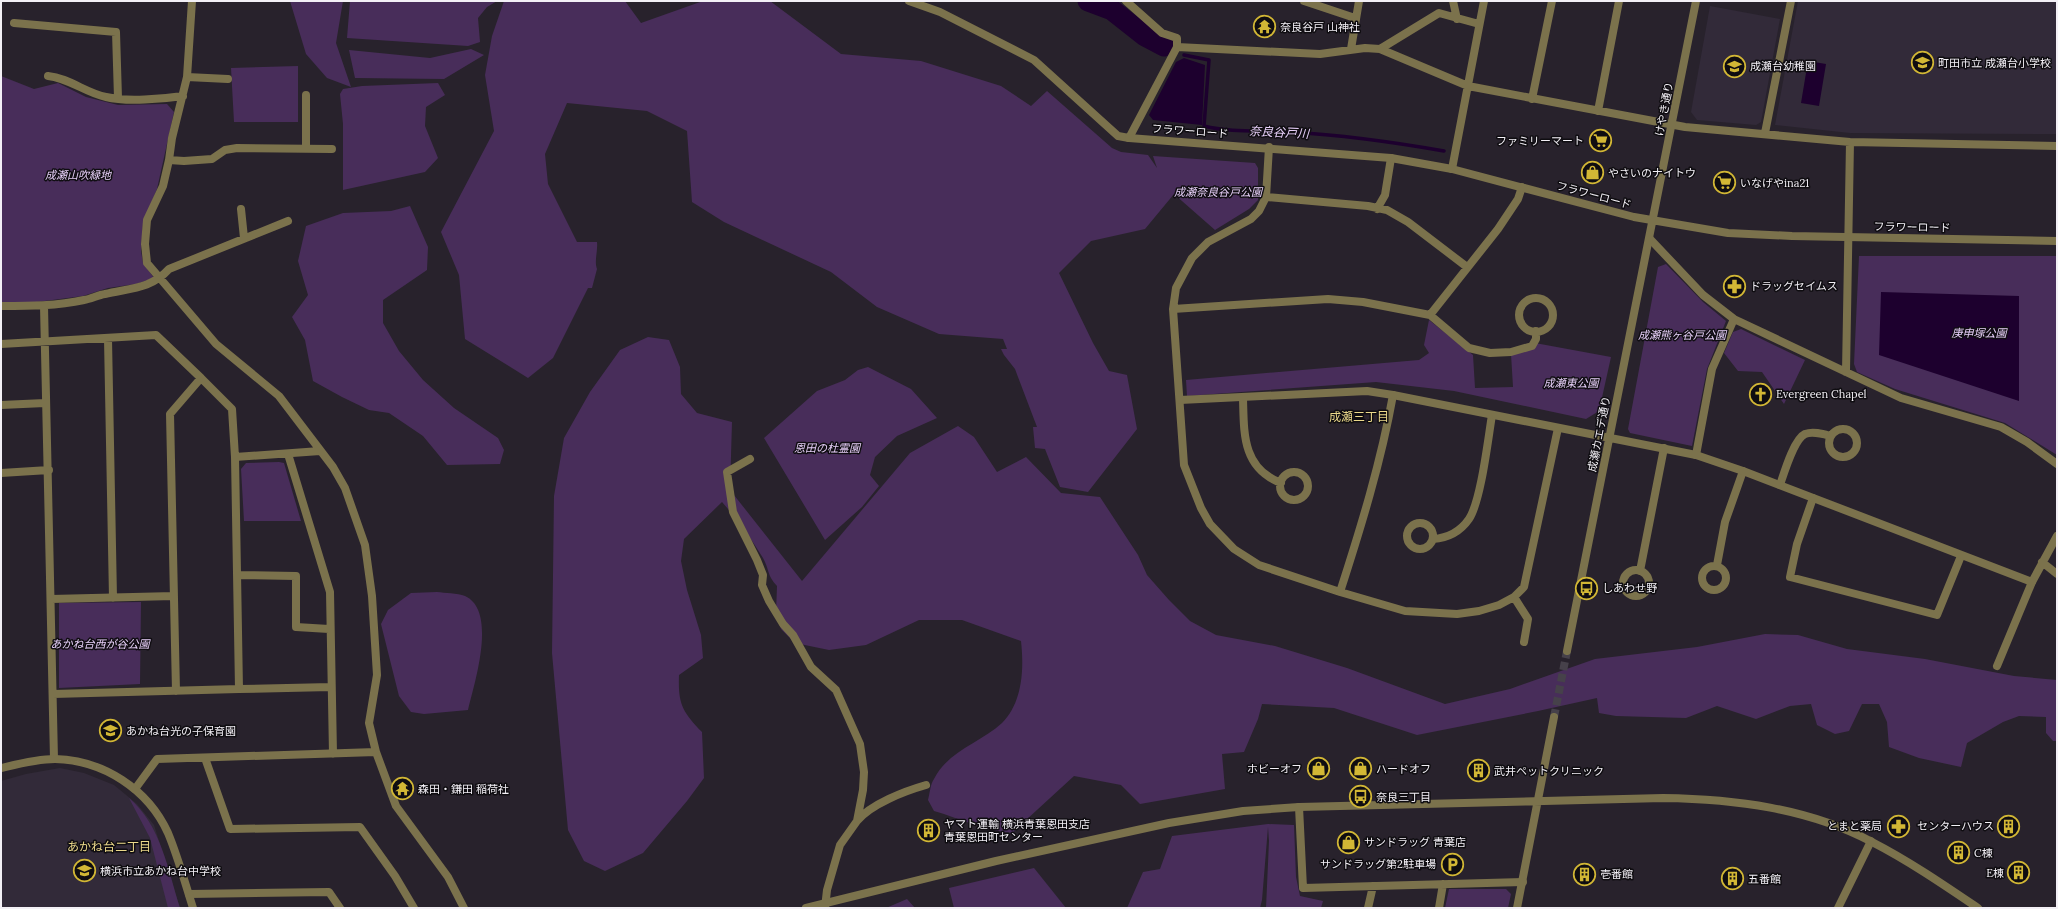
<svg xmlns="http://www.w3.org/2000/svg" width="2058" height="909" viewBox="0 0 2058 909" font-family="Lora,'Noto Sans JP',serif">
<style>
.built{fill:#322a39}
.green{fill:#482d5a}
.water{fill:#1d002e}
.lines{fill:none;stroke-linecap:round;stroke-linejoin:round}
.stream{stroke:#1d002e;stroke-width:3.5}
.river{stroke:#1d002e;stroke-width:21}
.tertiary-tunnel{stroke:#46414a;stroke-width:8;stroke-dasharray:8 4;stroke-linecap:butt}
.minor{stroke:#7b724c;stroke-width:8}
.tertiary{stroke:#7b724c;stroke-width:8}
.labels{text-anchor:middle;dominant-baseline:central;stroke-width:3;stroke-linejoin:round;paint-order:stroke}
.poi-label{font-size:11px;fill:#f3f0f6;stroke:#0f0d11;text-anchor:start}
.street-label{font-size:11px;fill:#f3f0f6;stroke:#0f0d11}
.park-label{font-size:11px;font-style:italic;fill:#e5cef7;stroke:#0f0d11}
.water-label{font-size:12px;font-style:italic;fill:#e9d1fb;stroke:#0f0d11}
.neighbourhood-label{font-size:12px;fill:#ebd98b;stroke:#0f0d11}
</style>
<rect width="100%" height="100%" fill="#28222c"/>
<!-- built -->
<path class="built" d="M1798,1H2057V134L1850,133L1775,125Z
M1710,6L1780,19L1761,122L1756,125L1697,120L1691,112Z
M60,768L84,773L114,785L137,804L154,825L180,908H1V781L26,774Z"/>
<!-- green -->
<path class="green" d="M290,1H343L336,43L351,87L327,78L306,54Z
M350,1H497L487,7L478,18L480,42L468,46L347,38Z
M504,1H625L641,23L703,1H770L841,54L921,61L1001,86L1031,106L1047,91L1112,148L1121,152L1148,155L1157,168L1153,156L1255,163L1258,168V200L1249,209L1215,230L1174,194L1145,229L1091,241L1059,273L1093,343L1109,371L1127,375L1137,429L1088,492L1060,487L1045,449L1035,448L1033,427H1037L1015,369L1004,355L1001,349H1007L1003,339L939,334L877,307L831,272L724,222L692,202L687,131L647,111L567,103L545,154L548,184L577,242H597C598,251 594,261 597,269L592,288H588L553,358L528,378L465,339L459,275L441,232L494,131L485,75L492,36Z
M471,49L484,55L444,79L355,78L349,50L430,58Z
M298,66V122H234L231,68Z
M1,76L34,89L58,83L86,97L118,105L167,104L174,112L157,189L143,224L141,251L143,263L154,278L136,284L108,288L83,296L37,302H1Z
M438,83L445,95L426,107L425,126L438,158L425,172L343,190V124L340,94L343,89L362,86Z
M410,206L428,247L427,270L383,300V323L399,351L423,380L454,408L498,438L504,450L500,464L447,465L423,436L389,413L369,410L342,397L313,381L305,340L292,317L308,295L298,261L306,226L343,213L391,211Z
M1859,256H2057V455L2005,423L1895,389L1857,372L1854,364Z
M1666,264L1703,302L1726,321L1707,369L1692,446L1630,433L1628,429L1658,267Z
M1429,320L1473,355L1475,388L1513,387L1511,354L1535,343L1611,357L1599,411L1586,419L1454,391L1376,382L1187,396L1186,380L1419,360L1429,353L1424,345Z
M1741,329L1805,360L1784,404L1762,372L1738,371L1724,353L1733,332Z
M648,337L669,340L680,367L681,394L697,413L732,422L730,490L802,581L910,453L958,426L974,437L997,472L1026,457L1061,493L1100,497L1138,555L1147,575L1169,600L1190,621L1216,635L1275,646L1347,668L1445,704L1510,689L1595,659L1697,647L1765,634L1798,635L1847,649L1925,659L2014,676L2057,680V741H2053L2046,733V717L2019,716L2003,722L1967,743L1961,767L1919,758L1889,747L1887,722L1879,704H1862L1849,731L1835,734L1817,725L1811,704L1790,706L1756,719L1717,706L1686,718L1616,716L1599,713L1597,698L1538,711L1417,735L1334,708L1262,704L1258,719L1244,752L1222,754L1225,789L1140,804L1121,785L1074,776L1012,833C984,830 961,819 934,811L928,800C930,793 930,785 934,779C948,751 980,743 1002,723C1023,702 1024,668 1021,641L962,620H919L866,645L829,650L795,643L781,629L776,613L777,586C767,576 769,568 763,558C751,538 737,519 722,502L684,539L681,561L687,590L701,635L703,658L679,675C678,704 682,711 702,732L704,778L687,801L643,853L605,871L584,861L568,830L552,653L554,496L564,438L590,392L620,350Z
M868,367L911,389L937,418L897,436L875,457L870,475L879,486L862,507L825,540L764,438L817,391L845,380L858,370Z
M279,462L284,463L301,521H244L241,469L246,463Z
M437,592C445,593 457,593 465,596C498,611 474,684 468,710L424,714L411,712L399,696L381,624L388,610L411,593Z
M141,602L140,684L59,688V603Z
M129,798C161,825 168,870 180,908H168L150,838Z
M1268,824L1294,825L1296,877L1300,896L1323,901L1321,908H1266L1269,841L1268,827L1262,900L1260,908H1127L1143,872L1160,869L1172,836Z
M1034,868L1066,908H954L949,888Z
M1449,889H1506L1511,894L1508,908H1445Z
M907,899L915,908H886Z"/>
<!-- water -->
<path class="water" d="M1184,58L1205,65L1202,125L1153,120L1149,115L1176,62Z
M1808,61L1826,64L1819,106L1801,103Z
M1881,292L2019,296V401L1879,355Z"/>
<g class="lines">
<!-- stream -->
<path class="stream" d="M1184,55L1209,60L1204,126C1232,133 1261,130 1290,132C1341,135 1393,142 1444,151"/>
<!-- river -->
<path class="river" d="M1088,1L1112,10L1145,36L1164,46"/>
<!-- tertiary-tunnel -->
<path class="tertiary-tunnel" d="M1554,717L1567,651"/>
<!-- minor -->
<path class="minor" d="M192,1L187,77L172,138L169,160L163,186L147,220L145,244L147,263L216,344L279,396L333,467L345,488L365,545L372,596L377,675L369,723L376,752L396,806L448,877L464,908
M909,1L940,12L1034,60L1118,136L1129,138L1177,47V38L1162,33L1126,1
M1304,1L1355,18
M1453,1L1457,19
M14,23L116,32L118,98
M1177,47L1320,54L1365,48L1380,49L1468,86L1685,127L1850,142L2057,146
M1351,49L1359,1
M1380,49L1439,13L1479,24
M48,76C69,78 86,93 106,97C126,102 163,99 183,96
M187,77L228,79
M1532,99L1552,1
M1598,111L1619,1
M1765,133L1791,1
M1269,147L1266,197L1259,211L1251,219L1208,242L1192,258L1176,288L1173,309L1184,465L1201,508L1210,524L1234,549L1259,565L1340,592L1405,611L1457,614L1479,611L1499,605L1514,597L1524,587L1558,428
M306,148V95
M169,160L184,161L212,159L225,150L237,148L332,149
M1452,169L1484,1
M1266,197L1368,206L1387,210L1408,222L1467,267
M241,209L244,238
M1377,209L1385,195L1391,158
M1650,239L1703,295L1734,319L1901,398L2001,427L2027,442L2057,464
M1519 315a17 17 0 1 1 34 0a17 17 0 1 1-34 0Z
M1,306C29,306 57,306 84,300C91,299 98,295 105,294C130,288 151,289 169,269L288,221
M44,306L54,759
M1173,309L1328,299L1363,302L1430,315L1469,348L1490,353L1511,352L1532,346L1536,339V331
M1430,315L1498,229L1518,199L1522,187
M108,339L113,598
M1,344L156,335L201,378L170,414L176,691
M1846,372L1850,142
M1243,398C1244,433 1242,468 1281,483
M1,405L45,403
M1829 443a14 14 0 1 1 28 0a14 14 0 1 1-28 0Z
M288,454L330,592L333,754
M1696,455L1712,369L1734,319
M235,457L320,451
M750,459L727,472L733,512L757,560L763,575L762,585L769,601L783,624L793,635L811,667L836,690L860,744L864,772L863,790L857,821L840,845L827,890L825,908
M1280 486a14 14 0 1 1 28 0a14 14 0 1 1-28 0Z
M1,473L49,470
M1780,485C1784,473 1794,439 1805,434C1813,431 1823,434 1830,436
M1813,498L1797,544L1790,577L1937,615L1961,556
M1407 536a13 13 0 1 1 26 0a13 13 0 1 1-26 0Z
M1433,539C1448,538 1460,532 1469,519C1481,501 1488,439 1492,415
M2042,562L2057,574
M1717,565L1725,522L1743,471
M1702 578a12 12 0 1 1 24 0a12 12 0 1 1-24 0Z
M1623 583a13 13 0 1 1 26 0a13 13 0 1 1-26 0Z
M1640,571L1664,448
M238,575L296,576V627L329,629
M1340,592C1361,527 1381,462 1393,395
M1514,597L1528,619L1524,642
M51,599L174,596
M1997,666L2032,582L2057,536
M239,689L331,687
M53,694L239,689L235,457L232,409L201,378
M205,758L230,829L360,827L395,876L414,908
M135,789L157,759L376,752
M1299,807L1303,888L1523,882
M857,821C871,804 905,791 926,785
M189,894L329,892L340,908
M1368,908L1373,886
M1439,908L1443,884
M1838,908L1871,841"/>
<!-- tertiary -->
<path class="tertiary" d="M1129,138L1391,158L1452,169L1634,217L1728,233L1792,236L2057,241
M1180,400L1367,391L1393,395L1696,455L1743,471L2032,582
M1567,651L1696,1
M1,768C18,764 37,759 55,759C103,760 148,789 168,833C178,857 185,883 193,908
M806,908L996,861L1169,823L1243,811L1299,807L1663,798C1734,799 1808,808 1872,842C1909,861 1944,885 1978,908
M1517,908L1554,717"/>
</g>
<!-- icons -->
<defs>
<symbol id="temple-ring" viewBox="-11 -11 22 22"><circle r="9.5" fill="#0f0d11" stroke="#d2b735" stroke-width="1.5"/><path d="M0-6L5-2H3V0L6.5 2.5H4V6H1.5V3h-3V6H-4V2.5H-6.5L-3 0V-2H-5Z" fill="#d2b735"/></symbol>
<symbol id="school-ring" viewBox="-11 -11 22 22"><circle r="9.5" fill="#0f0d11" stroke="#d2b735" stroke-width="1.5"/><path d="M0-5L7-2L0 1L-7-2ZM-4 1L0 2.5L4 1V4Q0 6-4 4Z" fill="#d2b735"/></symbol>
<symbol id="supermarket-ring" viewBox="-11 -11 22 22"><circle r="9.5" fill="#0f0d11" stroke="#d2b735" stroke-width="1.5"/><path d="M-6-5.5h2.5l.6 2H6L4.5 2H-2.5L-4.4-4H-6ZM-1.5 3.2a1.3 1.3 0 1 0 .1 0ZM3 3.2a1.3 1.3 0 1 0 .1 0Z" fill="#d2b735"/></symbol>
<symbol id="shop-ring" viewBox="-11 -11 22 22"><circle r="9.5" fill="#0f0d11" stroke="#d2b735" stroke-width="1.5"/><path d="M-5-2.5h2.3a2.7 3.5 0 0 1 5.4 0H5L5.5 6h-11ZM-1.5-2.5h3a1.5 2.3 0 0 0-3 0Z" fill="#d2b735"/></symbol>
<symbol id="pharmacy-ring" viewBox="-11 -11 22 22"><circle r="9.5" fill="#0f0d11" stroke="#d2b735" stroke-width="1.5"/><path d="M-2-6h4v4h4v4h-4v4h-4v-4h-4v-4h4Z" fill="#d2b735"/></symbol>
<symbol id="church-ring" viewBox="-11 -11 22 22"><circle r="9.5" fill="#0f0d11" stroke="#d2b735" stroke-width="1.5"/><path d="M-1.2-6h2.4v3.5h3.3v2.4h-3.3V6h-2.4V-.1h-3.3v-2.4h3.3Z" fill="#d2b735"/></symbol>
<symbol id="bus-ring" viewBox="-11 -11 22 22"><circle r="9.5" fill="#0f0d11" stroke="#d2b735" stroke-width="1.5"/><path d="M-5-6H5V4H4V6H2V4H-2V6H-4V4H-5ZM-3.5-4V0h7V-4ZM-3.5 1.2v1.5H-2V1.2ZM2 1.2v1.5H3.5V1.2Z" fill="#d2b735"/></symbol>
<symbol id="building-ring" viewBox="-11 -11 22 22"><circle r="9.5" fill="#0f0d11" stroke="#d2b735" stroke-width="1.5"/><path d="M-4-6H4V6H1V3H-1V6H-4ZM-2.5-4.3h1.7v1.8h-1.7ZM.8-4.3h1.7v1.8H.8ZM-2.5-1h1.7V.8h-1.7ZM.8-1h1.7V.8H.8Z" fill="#d2b735"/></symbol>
<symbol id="parking-ring" viewBox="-11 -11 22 22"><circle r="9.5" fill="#0f0d11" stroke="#d2b735" stroke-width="1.5"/><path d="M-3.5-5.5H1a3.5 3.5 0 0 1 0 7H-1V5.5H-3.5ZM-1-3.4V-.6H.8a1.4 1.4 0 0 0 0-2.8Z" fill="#d2b735"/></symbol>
</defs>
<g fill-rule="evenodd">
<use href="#temple-ring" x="1252" y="14" width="25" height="25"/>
<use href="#school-ring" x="1910" y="50" width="25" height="25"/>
<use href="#school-ring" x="1722" y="54" width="25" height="25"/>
<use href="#supermarket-ring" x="1588" y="128" width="25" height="25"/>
<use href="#shop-ring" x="1580" y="160" width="25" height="25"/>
<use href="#supermarket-ring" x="1712" y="170" width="25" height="25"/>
<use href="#pharmacy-ring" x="1722" y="274" width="25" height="25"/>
<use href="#church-ring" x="1748" y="382" width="25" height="25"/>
<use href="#bus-ring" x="1574" y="576" width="25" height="25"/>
<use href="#school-ring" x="98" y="718" width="25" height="25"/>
<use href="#shop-ring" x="1306" y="756" width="25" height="25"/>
<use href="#shop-ring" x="1348" y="756" width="25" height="25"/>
<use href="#building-ring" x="1466" y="758" width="25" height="25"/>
<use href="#temple-ring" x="390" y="776" width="25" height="25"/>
<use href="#bus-ring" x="1348" y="784" width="25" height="25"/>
<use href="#pharmacy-ring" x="1886" y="814" width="25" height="25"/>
<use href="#building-ring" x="1996" y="814" width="25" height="25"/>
<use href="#building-ring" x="916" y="818" width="25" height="25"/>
<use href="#shop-ring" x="1336" y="830" width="25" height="25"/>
<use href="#building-ring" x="1946" y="840" width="25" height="25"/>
<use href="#parking-ring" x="1440" y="852" width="25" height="25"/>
<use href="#school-ring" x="72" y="858" width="25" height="25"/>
<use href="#building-ring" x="2006" y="860" width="25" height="25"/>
<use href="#building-ring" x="1572" y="862" width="25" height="25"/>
<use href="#building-ring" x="1720" y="866" width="25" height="25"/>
</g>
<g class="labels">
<!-- poi labels -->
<g class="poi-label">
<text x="1280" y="27">奈良谷戸 山神社</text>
<text x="1938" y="63">町田市立 成瀬台小学校</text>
<text x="1750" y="66">成瀬台幼稚園</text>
<text x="1584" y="141" text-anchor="end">ファミリーマート</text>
<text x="1608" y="173">やさいのナイトウ</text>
<text x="1740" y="183">いなげやina21</text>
<text x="1750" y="286">ドラッグセイムス</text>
<text x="1776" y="394">Evergreen Chapel</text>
<text x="1602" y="588">しあわせ野</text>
<text x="126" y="731">あかね台光の子保育園</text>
<text x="1302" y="769" text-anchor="end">ホビーオフ</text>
<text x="1376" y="769">ハードオフ</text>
<text x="1494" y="771">武井ペットクリニック</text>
<text x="418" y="789">森田・鎌田 稲荷社</text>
<text x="1376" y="797">奈良三丁目</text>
<text x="944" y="824">ヤマト運輸 横浜青葉恩田支店<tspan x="944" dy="13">青葉恩田町センター</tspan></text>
<text x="1882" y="826" text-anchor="end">とまと薬局</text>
<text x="1994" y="826" text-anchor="end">センターハウス</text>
<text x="1364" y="842">サンドラッグ 青葉店</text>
<text x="1974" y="853">C棟</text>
<text x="1436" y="864" text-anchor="end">サンドラッグ第2駐車場</text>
<text x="100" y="871">横浜市立あかね台中学校</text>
<text x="2004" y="873" text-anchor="end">E棟</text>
<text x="1600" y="874">壱番館</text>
<text x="1748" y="879">五番館</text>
</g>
<!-- street labels -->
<g class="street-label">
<text transform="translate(1664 109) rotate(-79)">けやき通り</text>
<text transform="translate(1190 131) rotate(4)">フラワーロード</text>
<text transform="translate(1594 195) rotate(15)">フラワーロード</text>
<text transform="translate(1912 227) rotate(1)">フラワーロード</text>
<text transform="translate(1599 434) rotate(-79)">成瀬カエデ通り</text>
</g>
<!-- park labels -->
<g class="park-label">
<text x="78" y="175">成瀬山吹緑地</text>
<text x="1218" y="192">成瀬奈良谷戸公園</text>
<text x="1979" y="333">庚申塚公園</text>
<text x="1682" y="335">成瀬熊ヶ谷戸公園</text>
<text x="1571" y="383">成瀬東公園</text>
<text x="827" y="448">恩田の杜霊園</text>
<text x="100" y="644">あかね台西が谷公園</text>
</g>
<!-- water labels -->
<g class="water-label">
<text transform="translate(1279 132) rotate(3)">奈良谷戸川</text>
</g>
<!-- neighbourhood labels -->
<g class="neighbourhood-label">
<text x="1359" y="416">成瀬三丁目</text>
<text x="109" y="846">あかね台二丁目</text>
</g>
</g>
<!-- border -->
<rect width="2058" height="909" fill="none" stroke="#f3f0f6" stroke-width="4"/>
</svg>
